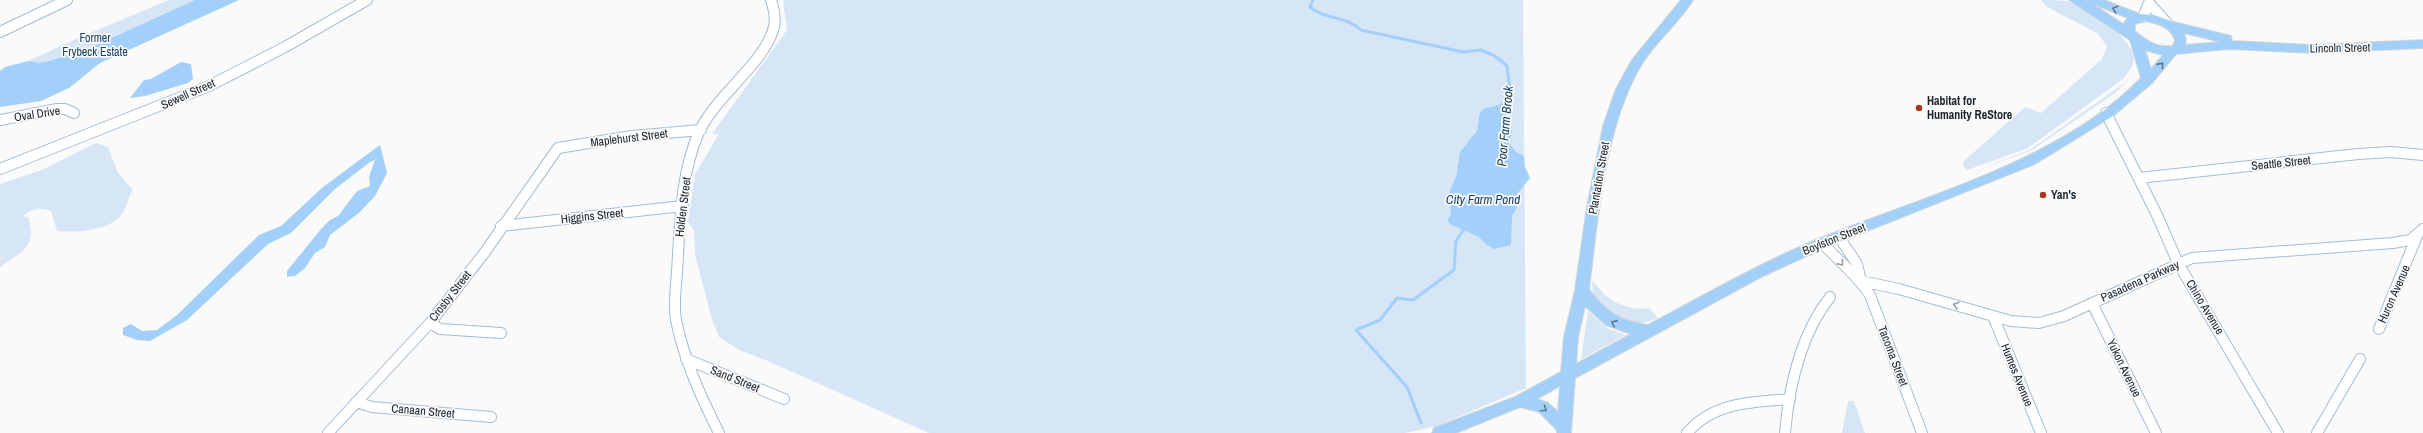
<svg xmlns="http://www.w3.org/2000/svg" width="2423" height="433" viewBox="0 0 2423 433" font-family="'Archivo Narrow',sans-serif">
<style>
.green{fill:#d6e6f6}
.water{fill:#a2d0fa}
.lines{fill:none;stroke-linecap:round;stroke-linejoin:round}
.stream{stroke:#a2d0fa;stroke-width:3}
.minor-casing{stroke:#a5bcd1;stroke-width:12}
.major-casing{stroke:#d6d7d9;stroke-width:2}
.minor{stroke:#fff;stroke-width:10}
.major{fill:#a2d0f8;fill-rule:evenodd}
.oneway{stroke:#5e7a92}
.oneway2{stroke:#989ca0}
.poi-dot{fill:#a33b1c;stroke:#fafafa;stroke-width:1.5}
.labels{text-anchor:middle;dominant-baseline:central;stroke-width:3.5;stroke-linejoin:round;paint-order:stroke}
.park-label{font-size:12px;fill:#174164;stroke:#fafafa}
.street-label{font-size:12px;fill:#1a232b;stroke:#fafafa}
.poi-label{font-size:12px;font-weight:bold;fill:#1a232b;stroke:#fafafa;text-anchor:start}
.water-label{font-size:13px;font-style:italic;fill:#143e60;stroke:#fafafa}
</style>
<rect width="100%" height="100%" fill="#fafafa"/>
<!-- green -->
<path class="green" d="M169,0H229L66,71L0,74L76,39Z
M783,0H1523L1526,388L1437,426L1405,433H929L768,361L739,350L719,337L712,320L695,254L694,230L688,222L695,174L719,134H712L787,30Z
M2041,0C2048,0 2059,0 2066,1C2085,8 2134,36 2134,60C2133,67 2127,73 2123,79L2028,148L1967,170L1962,164L1964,161L2025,107L2041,113L2102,59L2107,46L2097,33L2047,7Z
M2126,82L2115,93L2032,150L1969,174L2031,149Z
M96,143L108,147L118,173L133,190C128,197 127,206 123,213C111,231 76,233 57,231L51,211C42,207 30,209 23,216L28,217C38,249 20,252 0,267V184L44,169Z
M1592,281C1598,285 1600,291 1605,295C1617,305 1633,311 1649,308L1658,318C1626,331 1617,318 1593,299Z
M1588,311L1607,328L1626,335L1581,359Z
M1848,401H1854L1865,433H1842Z"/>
<!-- water -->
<path class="water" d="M195,0H239L100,63L69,88L41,101L0,107V71L5,67L28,61L39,63L50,61L90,48Z
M181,62L191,64L193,79L188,83L145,96L130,98L144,80L151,79Z
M1507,100L1512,104L1503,118L1512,131L1509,143L1516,152L1524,156L1525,167L1530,178L1517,194V207L1512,216L1511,245L1494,249L1487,245L1479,237L1450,224L1447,219L1451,216L1449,193L1457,174L1460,152L1477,131L1480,113L1483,109L1499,105Z
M380,145L387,173L375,196L360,212L330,235L325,247L315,253L305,268L295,276L287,277V271L321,229L330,220L338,216L357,191L370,186L369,177L375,160L370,162L335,189L291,233L268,244L187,320L150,341L137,340L123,335V328L131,324L142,331L157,330L177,315L259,235L281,226L323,187Z"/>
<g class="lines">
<!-- stream -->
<path class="stream" d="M1313,0L1310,7C1325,20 1347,16 1361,30L1463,52L1481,50L1495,56L1507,66L1510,90L1506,103
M1421,423L1407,387L1356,330L1380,320L1397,298L1413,300L1454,270L1456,241L1465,227"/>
<defs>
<path id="minor" d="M2143,17L2149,3L2167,23
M0,32L67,0
M2106,113L2157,215L2178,263L2278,433
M0,120L57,109H65L74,113
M0,169L209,86L285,47L367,0
M2139,178L2358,154L2391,152L2423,155
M501,226L683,206
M1839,237L1857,264L1861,281
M1822,243C1838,260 1857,275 1870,295L1922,433
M1861,281L1899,289L2011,321L2039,323L2064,316L2192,258L2393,243L2410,240L2423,229
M2092,303L2156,433
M1993,316L2041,433
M430,323L440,329L501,333
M2379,329L2417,236
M686,359L784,399
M356,402L372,407L491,417
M328,433L430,323L485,252L558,148L632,136L701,130
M719,433C701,397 684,360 676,320C673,304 676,288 677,272C680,226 680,175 699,132C717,94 765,63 774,27C776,17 774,9 771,0
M1687,433C1713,402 1752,402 1790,399
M1785,433C1789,387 1801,334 1830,297
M2317,433L2360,359"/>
<path id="major" d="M1681,0H1693C1678,24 1654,43 1640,67C1604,130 1598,218 1589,289C1605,312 1621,321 1648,325C1704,295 1760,263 1818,239C1923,196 2061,161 2141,78L2130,40L2069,0H2084L2089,2L2087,0H2104L2140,14L2154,15L2174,22L2231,36L2232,41L2313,45L2423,40V48L2313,53L2229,49L2176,54L2152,83L2113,116L2035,164L1827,247L1761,277L1575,378L1571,433H1557V430L1539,412L1520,407L1456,433H1432L1434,428L1515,397L1561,372L1564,337L1575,290L1587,207L1603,126L1616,89L1632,60ZM2091,3L2128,18L2123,24ZM2145,21C2157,23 2171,27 2175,40L2173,46C2156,48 2147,41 2135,31V24ZM2184,33L2221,42L2185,45L2186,40ZM2145,50L2163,55L2151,69ZM1585,306L1606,325L1631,334L1576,364L1578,337ZM1560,386L1558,412L1548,403L1537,399Z"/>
</defs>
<!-- minor casing -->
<use href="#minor" class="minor-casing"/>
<!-- major casing -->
<use href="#major" class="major-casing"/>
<!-- minor -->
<use href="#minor" class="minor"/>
<!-- major -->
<use href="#major" class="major"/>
</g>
<!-- one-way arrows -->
<defs><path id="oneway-chevron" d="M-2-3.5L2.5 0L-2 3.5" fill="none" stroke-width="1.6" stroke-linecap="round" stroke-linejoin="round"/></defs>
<g class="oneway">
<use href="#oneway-chevron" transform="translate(2115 9) rotate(-161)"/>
<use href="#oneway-chevron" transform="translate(2161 65) rotate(-51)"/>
<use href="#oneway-chevron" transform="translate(1614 323) rotate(-156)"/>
<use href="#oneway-chevron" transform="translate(1544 409) rotate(34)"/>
</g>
<g class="oneway2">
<use href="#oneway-chevron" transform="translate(1841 263) rotate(50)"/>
<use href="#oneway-chevron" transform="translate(1956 305) rotate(-164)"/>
</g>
<!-- markers -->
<g class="poi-dot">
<circle cx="1919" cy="108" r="4"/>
<circle cx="2043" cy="195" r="4"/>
</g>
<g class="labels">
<!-- park labels -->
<g class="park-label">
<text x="95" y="38">Former<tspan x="95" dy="14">Frybeck Estate</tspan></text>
</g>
<!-- street labels -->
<g class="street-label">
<text transform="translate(2340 48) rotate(-1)">Lincoln Street</text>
<text transform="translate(188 94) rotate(-24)">Sewell Street</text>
<text transform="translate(37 114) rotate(-9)">Oval Drive</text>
<text transform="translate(629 138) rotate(-7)">Maplehurst Street</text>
<text transform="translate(2281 163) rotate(-6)">Seattle Street</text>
<text transform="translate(1599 178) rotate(-80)">Plantation Street</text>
<text transform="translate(683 207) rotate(-83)">Holden Street</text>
<text transform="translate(592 216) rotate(-6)">Higgins Street</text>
<text transform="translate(1834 239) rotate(-22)">Boylston Street</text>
<text transform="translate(2140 281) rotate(-24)">Pasadena Parkway</text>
<text transform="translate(2394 294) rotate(-66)">Huron Avenue</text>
<text transform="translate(450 296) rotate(-52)">Crosby Street</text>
<text transform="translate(2205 307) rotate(59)">Chino Avenue</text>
<text transform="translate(1893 356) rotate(69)">Tacoma Street</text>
<text transform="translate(2124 368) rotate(64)">Yukon Avenue</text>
<text transform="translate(2017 375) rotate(68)">Humes Avenue</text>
<text transform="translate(735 379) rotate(22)">Sand Street</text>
<text transform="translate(423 411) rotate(5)">Canaan Street</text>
</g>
<!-- poi labels -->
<g class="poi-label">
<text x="1927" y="101">Habitat for<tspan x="1927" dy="14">Humanity ReStore</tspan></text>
<text x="2051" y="195">Yan's</text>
</g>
<!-- water labels -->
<g class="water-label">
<text transform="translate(1505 126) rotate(-85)">Poor Farm Brook</text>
<text x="1483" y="199">City Farm Pond</text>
</g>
</g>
</svg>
